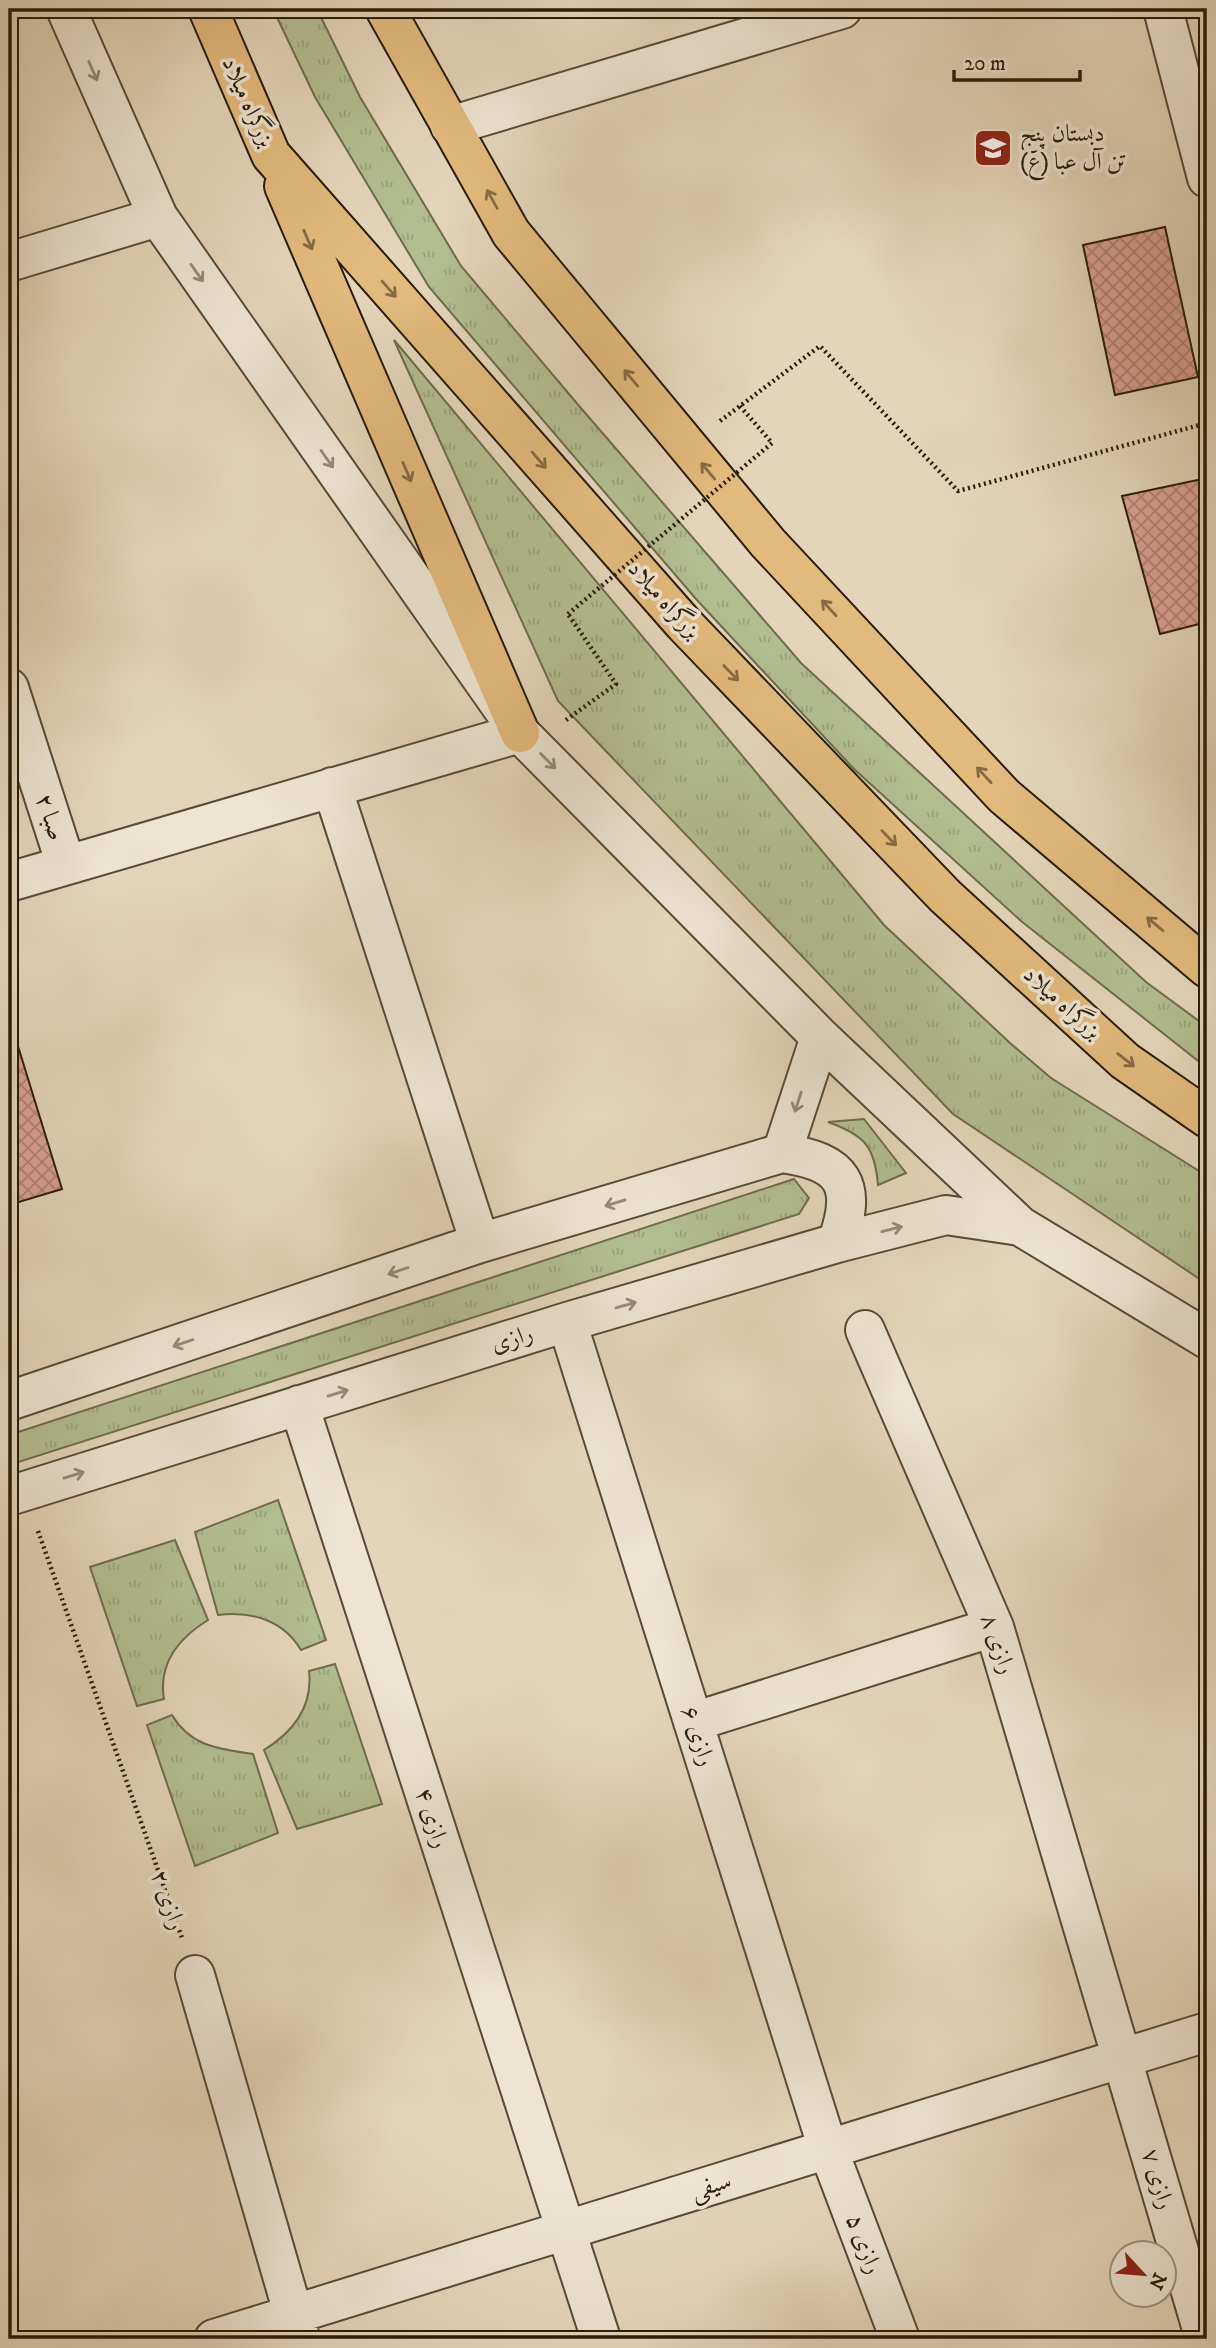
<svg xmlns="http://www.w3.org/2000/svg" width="1216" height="2348" viewBox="0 0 1216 2348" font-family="'IM FELL DW Pica',Amiri,serif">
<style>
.grass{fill:url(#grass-tufts);stroke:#6e6c4e;stroke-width:2}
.building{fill:url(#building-cross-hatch);stroke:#291c0b;stroke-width:2}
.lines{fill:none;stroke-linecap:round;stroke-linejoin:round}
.minor-casing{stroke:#584a37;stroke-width:42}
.highway-casing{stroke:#291c0b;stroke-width:42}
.path{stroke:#291c0b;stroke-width:4.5;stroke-dasharray:2 3.5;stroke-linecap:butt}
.minor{stroke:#ede4d2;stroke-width:38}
.highway{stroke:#e2ba7d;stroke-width:38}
.path-bridge{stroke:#291c0b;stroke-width:4.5;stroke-dasharray:2 3.5;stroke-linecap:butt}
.oneway{stroke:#958a78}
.oneway2{stroke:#866b44}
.labels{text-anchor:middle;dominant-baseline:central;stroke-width:7;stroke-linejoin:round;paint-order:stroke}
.street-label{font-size:24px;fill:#291c0b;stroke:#ede4d2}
.poi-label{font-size:24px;fill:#291c0b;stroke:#ede4d2;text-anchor:start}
</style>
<defs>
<pattern id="grass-tufts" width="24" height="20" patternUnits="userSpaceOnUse" patternTransform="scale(1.75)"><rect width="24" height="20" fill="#b2bd91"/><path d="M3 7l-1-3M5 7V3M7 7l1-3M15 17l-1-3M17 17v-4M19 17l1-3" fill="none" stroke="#99a27c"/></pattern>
<pattern id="building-cross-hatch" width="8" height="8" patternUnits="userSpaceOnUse" patternTransform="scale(1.75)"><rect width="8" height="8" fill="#daa093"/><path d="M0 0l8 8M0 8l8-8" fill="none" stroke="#b18276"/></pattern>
</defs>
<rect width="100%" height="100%" fill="#e4d5ba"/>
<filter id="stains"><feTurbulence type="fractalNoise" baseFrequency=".00286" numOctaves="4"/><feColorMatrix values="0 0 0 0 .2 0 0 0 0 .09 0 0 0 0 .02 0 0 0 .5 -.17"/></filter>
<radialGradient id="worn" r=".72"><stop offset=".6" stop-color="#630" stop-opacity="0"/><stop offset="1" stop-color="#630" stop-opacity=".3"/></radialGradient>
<!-- grass -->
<path class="grass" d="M273,9H317L360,97L461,266L580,407L801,663L1146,982L1207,1027V1068L1021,921L854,769L696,599L429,287L315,97Z
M394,340L884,925L1010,1043L1051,1078L1207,1176V1284L953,1114L558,701Z
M864,1119L906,1173L878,1185C875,1146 864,1135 828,1122Z
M794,1179L809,1198L799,1214L9,1465V1435Z
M278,1500L326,1640L301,1650C283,1620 252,1611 218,1615L195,1532Z
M175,1540L208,1620C179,1638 158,1664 164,1699L137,1706L90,1567Z
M335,1664L382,1804L297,1829L264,1750C293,1732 313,1706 309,1671Z
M172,1715C191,1747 220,1749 253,1754L278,1833L195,1866L147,1725Z"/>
<!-- building -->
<path class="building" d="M1165,227L1198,377L1115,395L1083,245Z
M1207,478V622L1160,634L1122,496Z
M9,1017L62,1189L9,1205Z"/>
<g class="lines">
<defs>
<path id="minor" d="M66,9L158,217L520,733L820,1037L1020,1226L1207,1339
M1163,9L1207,178
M450,126L842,9
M9,262L158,217
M9,688L66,865
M332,787L480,1243
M9,882L520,733
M782,1153C844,1162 858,1184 837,1243
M567,1322L828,2149L900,2339
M865,1330L994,1627L1205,2339
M9,1401L480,1243L782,1153L820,1037
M299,1405L601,2339
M9,1496L567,1322L837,1243L946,1215L1020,1226
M693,1722L994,1627
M195,1975L300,2337
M214,2339L1207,2032"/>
<path id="highway" d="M208,9L271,155L684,624L945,896L1125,1061L1207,1118
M385,9L511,233L768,543L1004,796L1207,968
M284,186L520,733"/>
</defs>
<!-- minor casing -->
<use href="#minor" class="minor-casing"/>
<!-- highway casing -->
<use href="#highway" class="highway-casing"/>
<!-- path -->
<path class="path" d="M740,406L772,443
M720,421L820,346L958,491L1207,423
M566,720L616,684L568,614
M38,1531L182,1938"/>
<!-- minor -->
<use href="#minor" class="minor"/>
<!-- highway -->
<use href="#highway" class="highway"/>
<!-- path-bridge -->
<path class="path-bridge" d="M568,614L772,443"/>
</g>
<!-- one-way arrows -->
<defs><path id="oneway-shaft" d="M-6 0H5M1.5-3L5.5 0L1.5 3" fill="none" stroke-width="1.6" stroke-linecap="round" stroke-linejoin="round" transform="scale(1.75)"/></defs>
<g class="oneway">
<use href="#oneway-shaft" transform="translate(93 71) rotate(66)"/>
<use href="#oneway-shaft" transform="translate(197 273) rotate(55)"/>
<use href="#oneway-shaft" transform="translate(327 459) rotate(55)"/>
<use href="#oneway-shaft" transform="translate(548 761) rotate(45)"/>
<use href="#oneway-shaft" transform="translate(798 1102) rotate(108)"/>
<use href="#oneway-shaft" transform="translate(615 1203) rotate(163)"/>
<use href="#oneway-shaft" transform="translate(892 1229) rotate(-14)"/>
<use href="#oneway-shaft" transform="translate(398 1271) rotate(161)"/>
<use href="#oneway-shaft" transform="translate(626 1305) rotate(-16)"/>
<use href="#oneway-shaft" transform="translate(183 1343) rotate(161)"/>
<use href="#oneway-shaft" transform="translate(338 1393) rotate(-17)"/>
<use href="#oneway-shaft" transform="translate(74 1475) rotate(-17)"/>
</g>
<g class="oneway2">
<use href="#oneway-shaft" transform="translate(492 199) rotate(-119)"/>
<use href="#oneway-shaft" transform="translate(308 240) rotate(67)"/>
<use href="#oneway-shaft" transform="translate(389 289) rotate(49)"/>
<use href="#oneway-shaft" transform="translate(631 378) rotate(-130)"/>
<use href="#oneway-shaft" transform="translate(539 460) rotate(49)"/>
<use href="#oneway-shaft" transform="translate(708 471) rotate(-130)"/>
<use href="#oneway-shaft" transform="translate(407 472) rotate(67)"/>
<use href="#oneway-shaft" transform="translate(829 608) rotate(-133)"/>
<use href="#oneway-shaft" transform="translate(731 673) rotate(46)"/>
<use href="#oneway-shaft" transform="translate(984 775) rotate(-133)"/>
<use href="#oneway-shaft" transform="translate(889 838) rotate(46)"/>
<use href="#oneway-shaft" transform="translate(1155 924) rotate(-140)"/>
<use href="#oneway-shaft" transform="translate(1126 1060) rotate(38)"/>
</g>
<!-- icons -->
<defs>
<symbol id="school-square" viewBox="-11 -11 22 22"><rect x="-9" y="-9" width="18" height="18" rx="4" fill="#8f2418" stroke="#ede4d2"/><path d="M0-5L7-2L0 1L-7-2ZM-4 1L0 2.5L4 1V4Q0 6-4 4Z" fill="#fff"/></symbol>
</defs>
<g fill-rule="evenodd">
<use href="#school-square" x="971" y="126" width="44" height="44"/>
</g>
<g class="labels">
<!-- street labels -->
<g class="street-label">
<text transform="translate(248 102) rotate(66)">بزرگراه میلاد</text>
<text transform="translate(664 600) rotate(48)">بزرگراه میلاد</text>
<text transform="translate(50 817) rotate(72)">صبا ۲</text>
<text transform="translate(1062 1003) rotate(42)">بزرگراه میلاد</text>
<text transform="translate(512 1339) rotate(-17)">رازی</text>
<text transform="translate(998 1644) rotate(71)">رازی ۸</text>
<text transform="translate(698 1736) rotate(72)">رازی ۶</text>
<text transform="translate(432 1818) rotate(72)">رازی ۴</text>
<text transform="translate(168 1900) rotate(71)">رازی ۲</text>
<text transform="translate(1158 2179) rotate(74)">رازی ۷</text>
<text transform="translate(711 2186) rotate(-17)">سیفی</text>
<text transform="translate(864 2244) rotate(69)">رازی ۵</text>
</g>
<!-- poi labels -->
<g class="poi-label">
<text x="1020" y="134">دبستان پنج<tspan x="1020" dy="28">تن آل عبا (ع)</tspan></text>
</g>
</g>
<!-- margin -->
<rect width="1216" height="2348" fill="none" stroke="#e4d5ba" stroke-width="35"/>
<rect x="10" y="10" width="1195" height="2327" fill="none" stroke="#291c0b" stroke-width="3.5"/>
<rect x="18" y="18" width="1181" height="2313" fill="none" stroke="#291c0b" stroke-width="2"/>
<!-- north arrow -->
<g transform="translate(1143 2274) rotate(116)"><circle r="33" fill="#ede4d2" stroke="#9f9482" stroke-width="2"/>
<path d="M0-5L12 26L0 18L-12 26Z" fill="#8f2418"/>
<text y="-10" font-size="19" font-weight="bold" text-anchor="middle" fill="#291c0b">N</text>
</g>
<!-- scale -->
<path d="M954 70v10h126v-10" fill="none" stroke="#291c0b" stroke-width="3.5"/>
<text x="964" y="70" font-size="21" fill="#291c0b" stroke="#ede4d2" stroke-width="5" paint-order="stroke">20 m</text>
<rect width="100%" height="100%" filter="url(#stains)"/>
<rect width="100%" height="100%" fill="url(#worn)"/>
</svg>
